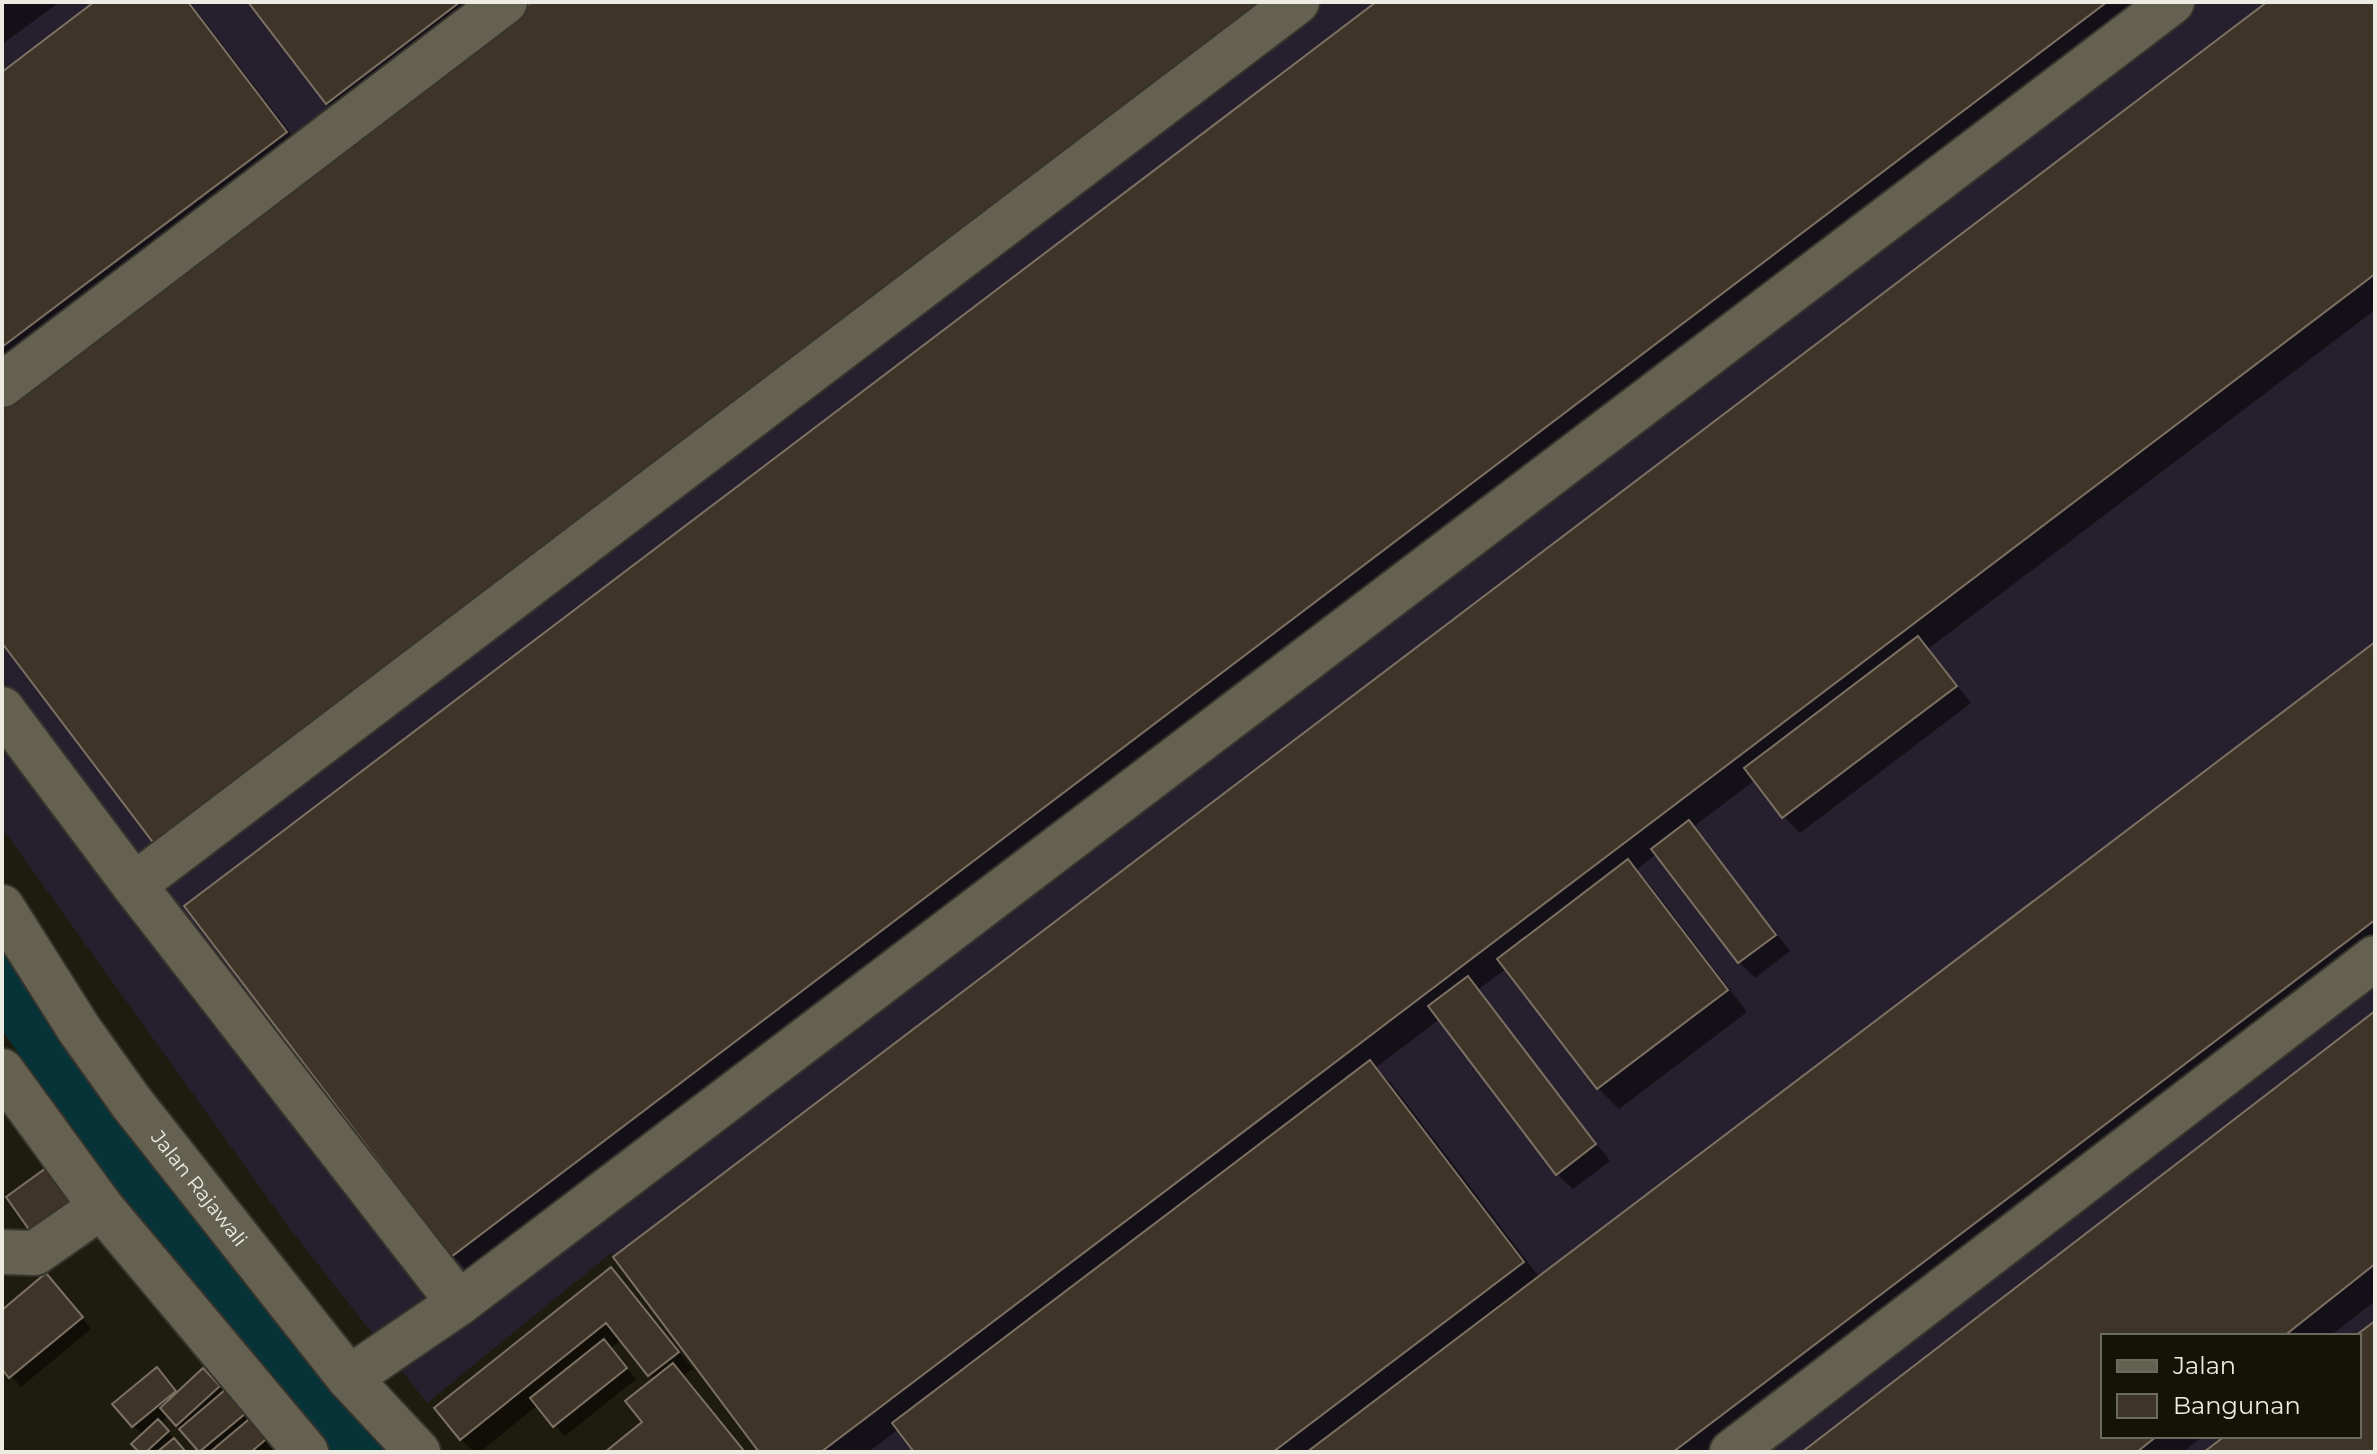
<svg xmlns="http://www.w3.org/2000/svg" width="2377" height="1454" viewBox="0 0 2377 1454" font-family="Montserrat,sans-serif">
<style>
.industrial{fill:#261f2e;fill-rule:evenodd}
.shadow{fill:#0007}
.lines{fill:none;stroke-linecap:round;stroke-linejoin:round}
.river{stroke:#053338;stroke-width:70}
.building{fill:#3e3428;stroke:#7c7163;stroke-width:2}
.minor-casing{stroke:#37342d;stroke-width:48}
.minor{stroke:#646151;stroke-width:44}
.labels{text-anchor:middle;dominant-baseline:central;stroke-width:8;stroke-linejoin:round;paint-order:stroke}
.street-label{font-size:20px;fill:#edece2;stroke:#151306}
</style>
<rect width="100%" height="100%" fill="#1e1c0e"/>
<!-- industrial -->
<path class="industrial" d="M2,2H2375V1452H762L611,1253L427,1403L287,1225L2,828ZM2103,1336H2359V1436H2103Z"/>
<!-- shadow -->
<path class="shadow" d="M2,2H60L2,44Z
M98,2H190L306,153L2,383V75Z
M250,2H508L348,123L327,103Z
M1379,2H2154L473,1277L453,1256L186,906Z
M2271,2H2375V310L1928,649L1971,703L1800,833L1784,817L1755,780L1693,827L1790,951L1755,978L1739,962L1657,854L1636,870L1648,882L1747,1012L1619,1109L1598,1088L1507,968L1479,989L1610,1161L1573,1189L1557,1174L1440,1019L1375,1068L1391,1083L1540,1278L2375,645V956L1720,1452H916L899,1429L868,1452H762Z
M2375,1014V1301L2330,1336H2103V1436H2203L2183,1452H1805Z
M611,1270L626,1285L693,1369L683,1376L747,1452H608L645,1422L655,1380L622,1339L611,1348L636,1379L565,1436L538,1405L480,1452H474L461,1439Z
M56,1286L91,1329L21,1387L2,1366V1312Z
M157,1370L178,1394L203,1371L280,1447L274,1452H201L169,1415L160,1423L184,1452H142L143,1435L133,1425Z"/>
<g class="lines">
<!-- river -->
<path class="river" d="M2,969L279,1365L371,1452"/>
</g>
<!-- building -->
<path class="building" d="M94,2H188L287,132L2,347V72Z
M248,2H460L326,104Z
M532,2H1267L155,845L2,643V404Z
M1376,2H2107L451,1257L184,906Z
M2267,2H2375V274L821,1452H759L613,1257Z
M1918,636L1957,686L1782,818L1744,768Z
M2375,642V920L1673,1452H1307Z
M1689,820L1776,935L1738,963L1651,849Z
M1628,859L1728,990L1597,1089L1497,959Z
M1468,976L1596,1144L1556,1175L1428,1006Z
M2375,1011V1264L2284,1336H2103V1436H2157L2137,1452H1802Z
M1370,1060L1524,1262L1273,1452H914L892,1423Z
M53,1163L87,1211L40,1245L6,1197Z
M611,1267L679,1352L648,1376L606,1323L460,1440L434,1408Z
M46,1273L83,1317L9,1378L2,1369V1310Z
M2375,1321V1452H2204L2225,1436H2359V1336H2355Z
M604,1339L627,1368L553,1427L530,1398Z
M673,1363L689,1383L745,1452H605L642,1422L625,1401Z
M157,1367L176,1391L132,1427L112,1404Z
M203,1368L220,1386L176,1426L160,1408Z
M232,1384L252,1408L199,1452L179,1429Z
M254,1415L271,1435L251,1452H210Z
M158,1419L169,1431L146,1452H139L131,1444Z
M174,1438L186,1452H157Z"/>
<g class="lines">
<defs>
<g id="minor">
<path d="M2,385L505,2"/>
<path d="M2,709L134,885L459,1303"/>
<path d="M134,885L1297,2"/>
<path id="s1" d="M2,907L79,1029L131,1102L349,1378L418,1452"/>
<path d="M2,1071L101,1207L306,1452"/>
<path d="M2,1252L35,1253L101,1207"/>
<path d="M349,1378L459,1303L2172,2"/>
<path d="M1732,1452L2375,958"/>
</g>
</defs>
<!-- minor casing -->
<use href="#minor" class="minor-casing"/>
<!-- minor -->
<use href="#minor" class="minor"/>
</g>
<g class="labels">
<!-- street labels -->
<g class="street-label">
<text stroke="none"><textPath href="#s1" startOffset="344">Jalan Rajawali</textPath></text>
</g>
</g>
<!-- border -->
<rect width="2377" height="1454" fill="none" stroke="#edece2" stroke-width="8"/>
<!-- legend -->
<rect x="2101" y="1334" width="260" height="104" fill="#151306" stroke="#6b6a5e" stroke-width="2"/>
<rect x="2117" y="1360" width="40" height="12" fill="#646151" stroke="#6b6a5e" stroke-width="2"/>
<text x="2173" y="1374" font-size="24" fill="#edece2">Jalan</text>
<rect x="2117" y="1394" width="40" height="24" fill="#3e3428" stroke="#6b6a5e" stroke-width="2"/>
<text x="2173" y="1414" font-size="24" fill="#edece2">Bangunan</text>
</svg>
